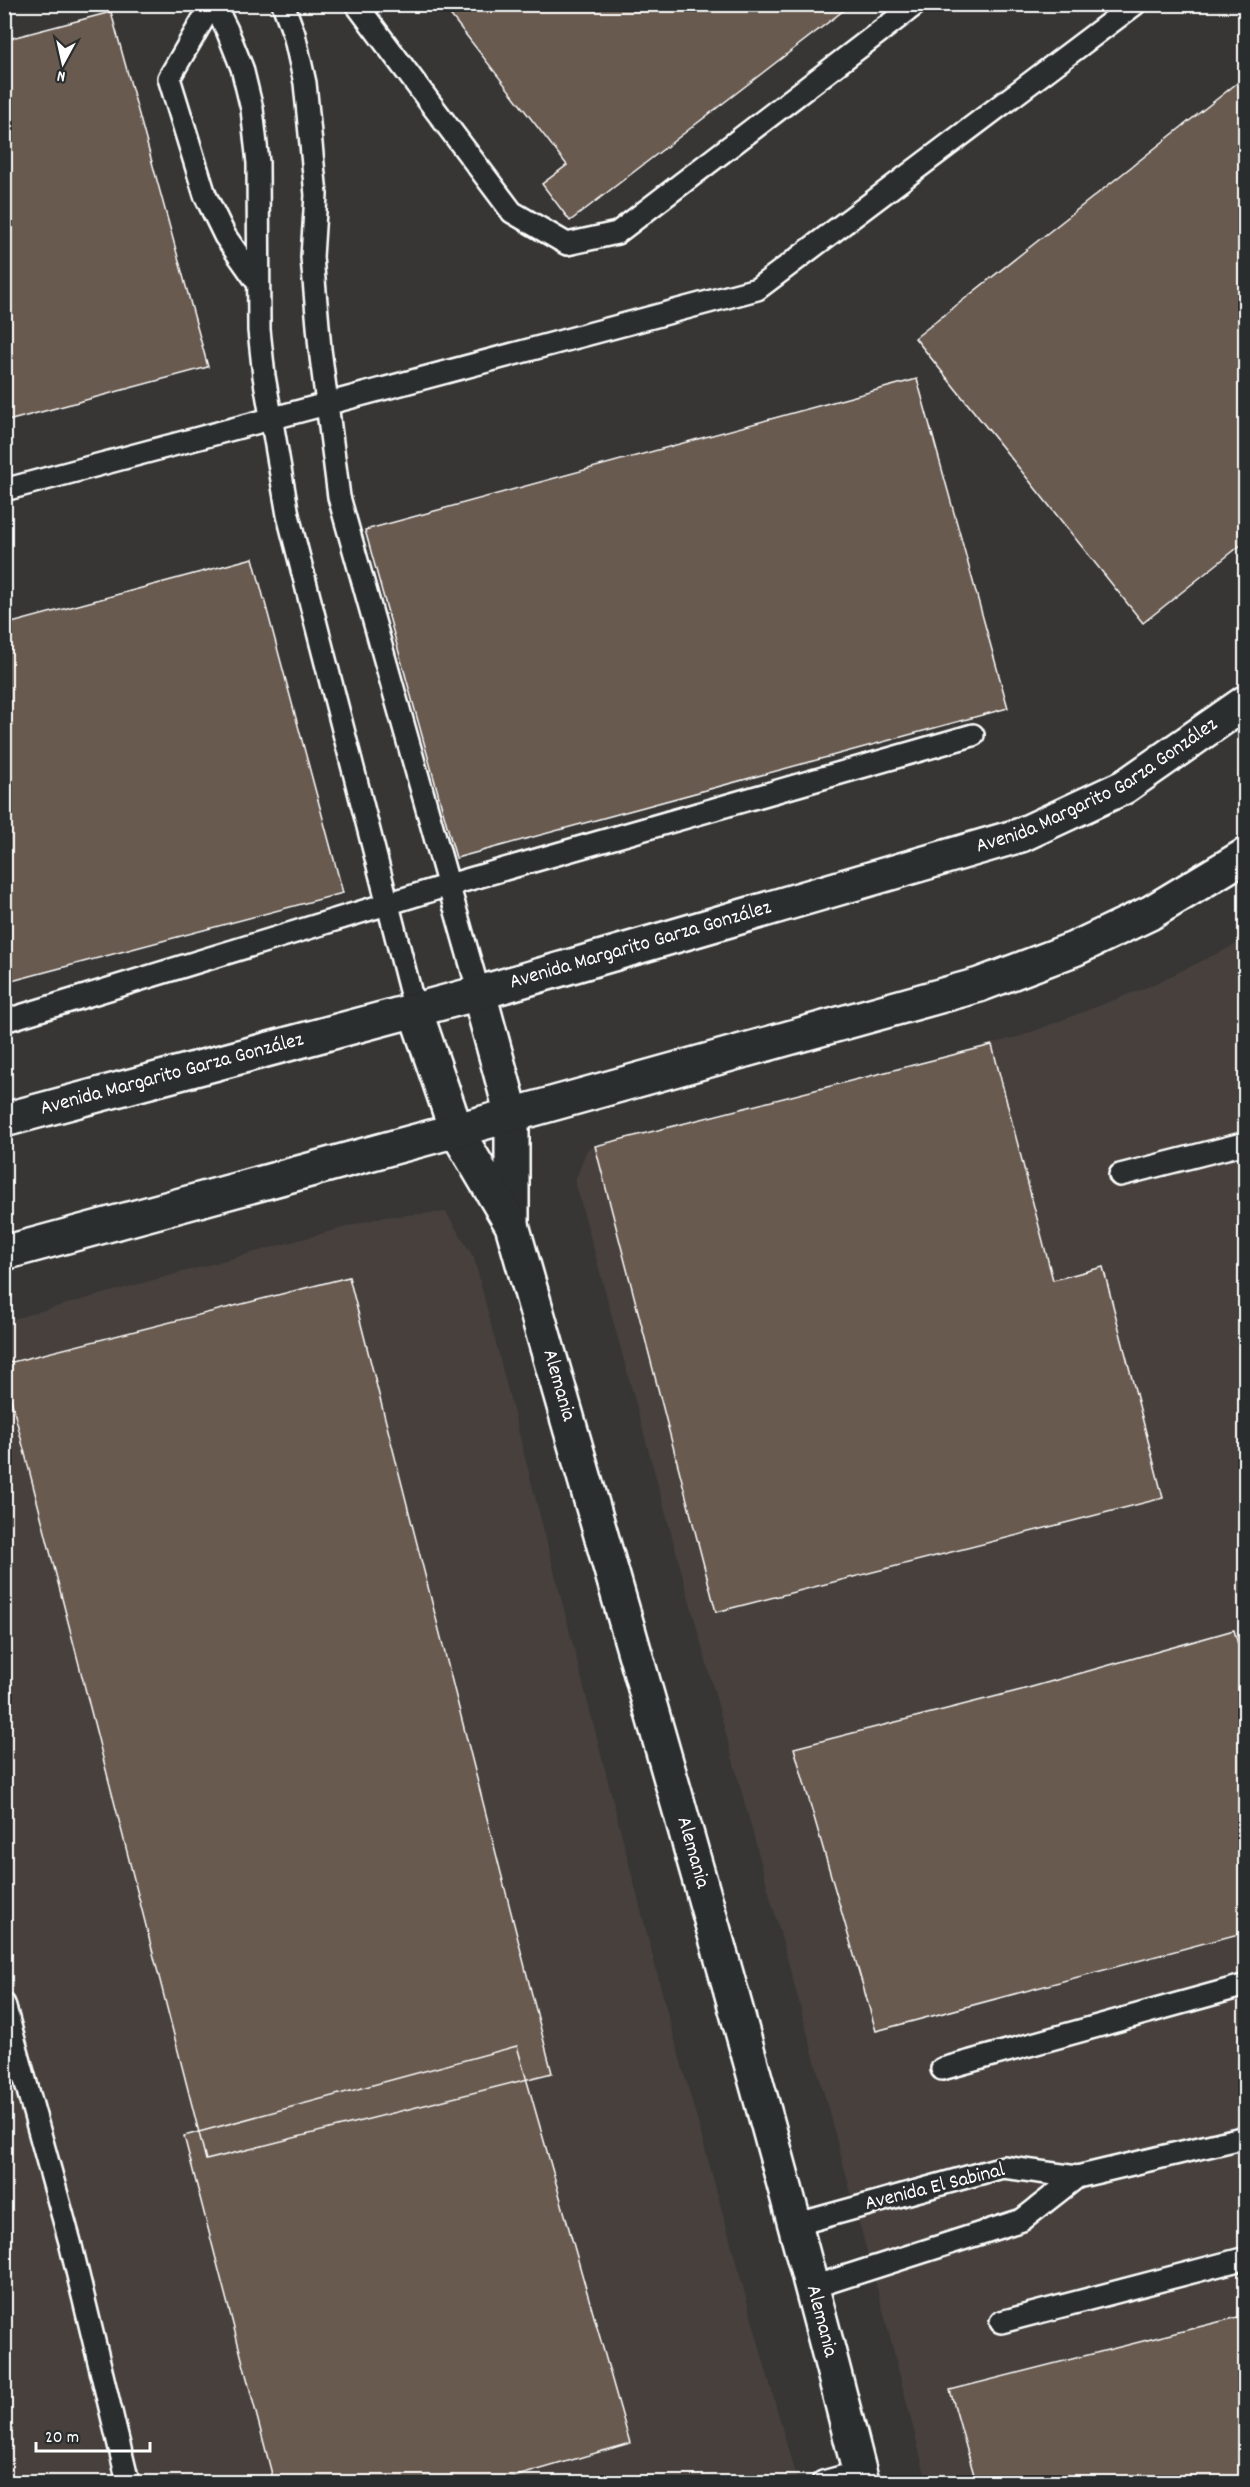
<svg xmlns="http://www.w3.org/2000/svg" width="1250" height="2487" viewBox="0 0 1250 2487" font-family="Dekko,sans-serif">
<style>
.built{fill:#46413d}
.building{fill:#695a50;stroke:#fff;stroke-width:1.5}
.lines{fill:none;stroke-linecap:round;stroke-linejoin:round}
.service-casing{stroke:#fff;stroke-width:26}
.minor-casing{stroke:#fff;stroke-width:38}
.secondary-casing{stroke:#fff;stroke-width:38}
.service{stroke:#2a2d2e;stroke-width:21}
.minor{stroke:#2a2d2e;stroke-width:33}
.secondary{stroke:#2a2d2e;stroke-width:33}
.labels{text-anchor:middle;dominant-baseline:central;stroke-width:5;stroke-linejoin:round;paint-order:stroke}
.street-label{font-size:21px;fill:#fff;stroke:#2a2d2e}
</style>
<rect width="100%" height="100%" fill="#373635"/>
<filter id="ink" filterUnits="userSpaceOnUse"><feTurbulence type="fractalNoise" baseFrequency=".0167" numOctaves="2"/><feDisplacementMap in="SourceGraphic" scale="12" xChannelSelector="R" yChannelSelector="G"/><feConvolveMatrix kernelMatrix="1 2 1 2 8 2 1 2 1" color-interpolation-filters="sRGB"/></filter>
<g filter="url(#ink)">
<!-- built -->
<path class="built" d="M1245,940V2482H927L884,2314L575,1181L587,1149L1021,1036L1150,986Z
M446,1212L474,1258L665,2004L797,2482H5V1321L382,1217Z"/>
<!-- building -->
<path class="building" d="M442,4H852L570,221L542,184L567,165Z
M111,12L208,367L4,422V40Z
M1246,76V541L1143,623L915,338Z
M917,379L1008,708L456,858L365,530Z
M253,558L343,893L4,983V625Z
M992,1045L1053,1280L1103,1267L1163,1498L716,1612L595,1146Z
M349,1277L552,2073L206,2160L4,1372V1364Z
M1234,1630L1246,1672V1932L876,2031L794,1748L1021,1690Z
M517,2046L630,2443L497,2482H274L184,2136Z
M1246,2315V2482H976L950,2390Z"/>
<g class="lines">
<defs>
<path id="service" d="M212,4L169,78L205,195L225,236L258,283
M214,4L227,30L242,68L252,109L258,163L259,330L264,376L288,515L415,1010
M283,4L294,34L305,83L316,195L312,257L320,349L339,497L479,993
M356,4L512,212L567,244L617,233L916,4
M4,490L757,289L1135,4
M4,1021L449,885L973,735
M1120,1175L1246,1143
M4,2004L70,2242L128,2482
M942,2069L1246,1985
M794,2225L1003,2167L1077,2177L1246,2137
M813,2287L1022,2220L1077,2177
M1001,2322L1246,2258
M823,2482L860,2472"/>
<g id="minor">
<path d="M479,993L512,1115V1224"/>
<path id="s1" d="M415,1010L456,1130L512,1225C631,1643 756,2061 862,2482"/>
</g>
<g id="secondary">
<path id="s2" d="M4,1120L479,993L1021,835L1124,787L1246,702"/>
<path d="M4,1253L512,1115L979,985L1074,949L1150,913L1246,855"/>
</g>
</defs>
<!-- service casing -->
<use href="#service" class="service-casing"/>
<!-- minor casing -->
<use href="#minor" class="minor-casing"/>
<!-- secondary casing -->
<use href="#secondary" class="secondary-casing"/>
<!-- service -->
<use href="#service" class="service"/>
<!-- minor -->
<use href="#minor" class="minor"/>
<!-- secondary -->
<use href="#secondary" class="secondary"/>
</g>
</g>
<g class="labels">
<!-- street labels -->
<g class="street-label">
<text stroke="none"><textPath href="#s2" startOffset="1146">Avenida Margarito Garza González</textPath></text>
<text stroke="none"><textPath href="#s2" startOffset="660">Avenida Margarito Garza González</textPath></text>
<text stroke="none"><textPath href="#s2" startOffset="174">Avenida Margarito Garza González</textPath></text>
<text stroke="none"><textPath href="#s1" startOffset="404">Alemania</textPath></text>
<text stroke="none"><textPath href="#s1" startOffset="890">Alemania</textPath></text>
<text transform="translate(935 2188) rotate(-14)">Avenida El Sabinal</text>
<text stroke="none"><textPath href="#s1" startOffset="1376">Alemania</textPath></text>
</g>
</g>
<!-- margin -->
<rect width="1250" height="2487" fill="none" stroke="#2a2d2e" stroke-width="24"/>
<rect x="12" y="12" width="1226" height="2463" fill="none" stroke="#fff" stroke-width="2" filter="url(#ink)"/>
<!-- north arrow -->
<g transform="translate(63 63) rotate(188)" stroke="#2a2d2e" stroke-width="4.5" paint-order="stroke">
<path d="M0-4.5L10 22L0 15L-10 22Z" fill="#ffffff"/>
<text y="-9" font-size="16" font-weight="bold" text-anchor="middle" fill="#ffffff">N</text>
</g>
<!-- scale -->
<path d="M36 2442v9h114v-9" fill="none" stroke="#ffffff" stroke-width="3"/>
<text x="45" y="2442" font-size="18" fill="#ffffff" stroke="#2a2d2e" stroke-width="4.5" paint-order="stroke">20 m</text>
</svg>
